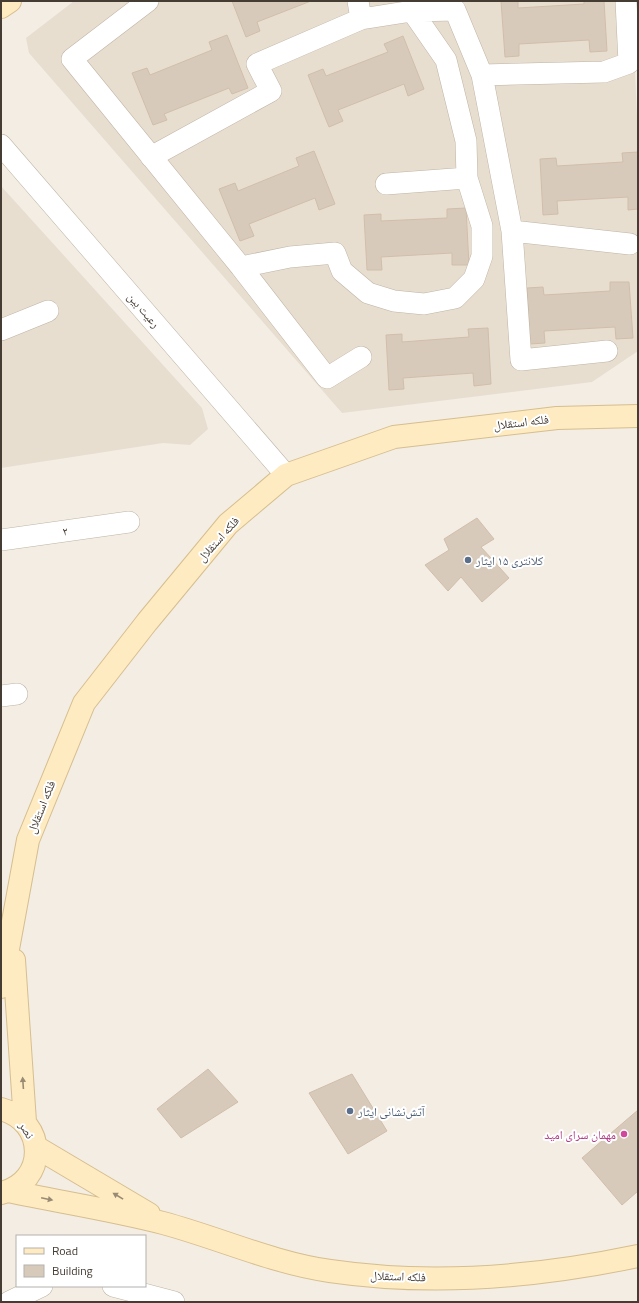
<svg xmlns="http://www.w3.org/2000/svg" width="639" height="1303" viewBox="0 0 639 1303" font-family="'Titillium Web','Noto Naskh Arabic',sans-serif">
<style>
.residential{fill:#e7ded0}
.building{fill:#d8caba;stroke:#d1beaa}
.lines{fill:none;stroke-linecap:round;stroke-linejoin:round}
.street-casing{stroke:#bfb4a5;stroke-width:22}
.secondary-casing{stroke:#d6be8e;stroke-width:24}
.street{stroke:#fff;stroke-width:21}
.secondary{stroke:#ffebc1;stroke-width:22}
.oneway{fill:#998b73}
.service-dot{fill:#5c6f8a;stroke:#fff;stroke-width:1.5}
.hotel-dot{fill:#d1479c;stroke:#fff;stroke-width:1.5}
.labels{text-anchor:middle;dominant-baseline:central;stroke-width:4;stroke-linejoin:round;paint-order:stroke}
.street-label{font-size:12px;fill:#453c33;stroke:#fff}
.service-label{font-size:12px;fill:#4e5e75;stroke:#fff;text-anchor:start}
.hotel-label{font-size:12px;fill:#b23c85;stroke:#fff;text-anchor:end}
</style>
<rect width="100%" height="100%" fill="#f3ede3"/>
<!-- residential -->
<path class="residential" d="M74,1H632L638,139V351L592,382L342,413L29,53L26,38Z
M1,186L202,408L208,429L190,445L163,443L1,468Z"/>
<!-- building -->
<path class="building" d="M232,1H311L257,22L260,31L246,37Z
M501,1H518V8L584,4V1H604L607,51L590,52L589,40L519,44V56L505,57Z
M227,35L248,88L232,94L229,88L164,114L167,120L153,125L132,73L147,68L150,75L212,50L209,42Z
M403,36L424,89L408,96L404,84L338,110L343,121L329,127L308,75L323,69L326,76L388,52L384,44Z
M314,151L335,204L319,210L315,198L249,224L254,236L240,241L219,189L235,183L238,191L299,166L296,158Z
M638,152V209L628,210V197L557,201L558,214L543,215L540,159L556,158L557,166L623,162L622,153Z
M466,208L469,265H452V253L381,257L382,270H367L364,215L381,214V221L447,218V209Z
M610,282H629L633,338L616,339L615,327L544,331L545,343L530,344L527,288L543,287L544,295L610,291Z
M488,328L491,384L474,386L473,373L403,378L404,389L389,390L386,335L402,334V342L469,337L468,329Z
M477,518L494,539L481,547L509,578L482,602L461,577L448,591L425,565L449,550L444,539Z
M208,1069L238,1102L181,1138L157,1109Z
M352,1074L387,1131L348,1154L309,1093Z
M638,1110V1191L622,1205L582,1158Z"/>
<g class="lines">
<defs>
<path id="street" d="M148,1L72,59L241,267L327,378L361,357
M358,1L361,19
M412,11L455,10L482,75L604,72L629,63L626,1
M482,75L512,231L630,244
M1,145L286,475
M151,157L271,91L257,64L361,19L412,11L446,60L466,141L467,178L482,226V256L474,279L455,298L424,304L394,301L368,293L342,271L335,253L290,257L241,267
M386,184L467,178
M512,231L521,360L607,351
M1,330L48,311
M1,540L129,522
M1,696L17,694
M113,1286L174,1302
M9,1302L42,1286"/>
<path id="secondary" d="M1,7L10,1
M14,960L25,1122
M1,987L28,840L84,703L147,622L228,524L286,475L394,437L557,418L638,416
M1,1109C47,1121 48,1182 1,1193
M36,1147L149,1214
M8,1191C60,1202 113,1210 163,1223C219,1238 273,1263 330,1271C432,1286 538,1277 638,1256"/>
</defs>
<!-- street casing -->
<use href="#street" class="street-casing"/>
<!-- secondary casing -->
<use href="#secondary" class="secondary-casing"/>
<!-- street -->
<use href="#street" class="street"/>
<!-- secondary -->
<use href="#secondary" class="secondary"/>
</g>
<!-- one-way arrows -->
<defs><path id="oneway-solid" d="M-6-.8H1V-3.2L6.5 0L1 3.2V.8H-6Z"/></defs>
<g class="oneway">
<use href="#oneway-solid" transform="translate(23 1083) rotate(-94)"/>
<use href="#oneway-solid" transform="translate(118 1196) rotate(-149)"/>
<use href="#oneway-solid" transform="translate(47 1199) rotate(12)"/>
</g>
<!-- markers -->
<g class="service-dot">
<circle cx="468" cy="560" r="4"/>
<circle cx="350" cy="1111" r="4"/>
</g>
<circle class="hotel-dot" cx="624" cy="1134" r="4"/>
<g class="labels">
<!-- street labels -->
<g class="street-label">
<text transform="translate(144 310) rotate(49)">رعیت بین</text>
<text transform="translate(521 422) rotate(-7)">فلکه استقلال</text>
<text transform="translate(65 531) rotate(-8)">۲</text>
<text transform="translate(218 539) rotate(-48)">فلکه استقلال</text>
<text transform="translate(41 807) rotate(-68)">فلکه استقلال</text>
<text transform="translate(27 1130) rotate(58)">نصر</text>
<text transform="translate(398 1276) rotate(2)">فلکه استقلال</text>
</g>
<!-- service labels -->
<g class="service-label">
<text x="476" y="560">کلانتری ۱۵ ایثار</text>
<text x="358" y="1111">آتش‌نشانی ایثار</text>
</g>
<!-- hotel labels -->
<g class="hotel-label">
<text x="616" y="1134">مهمان سرای امید</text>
</g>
</g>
<!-- border -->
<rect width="639" height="1303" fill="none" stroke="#453c33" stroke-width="4"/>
<!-- legend -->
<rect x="16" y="1235" width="130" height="52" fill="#ffffff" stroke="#b5b1ad"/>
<rect x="24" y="1248" width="20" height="6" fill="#ffebc1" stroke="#b5b1ad"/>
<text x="52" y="1255" font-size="12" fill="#453c33">Road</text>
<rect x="24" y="1265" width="20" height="12" fill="#d8caba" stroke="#b5b1ad"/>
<text x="52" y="1275" font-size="12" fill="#453c33">Building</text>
</svg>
